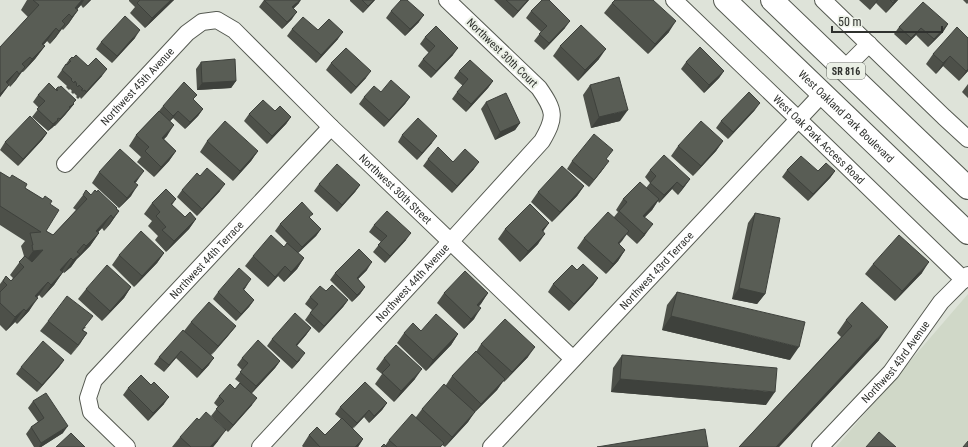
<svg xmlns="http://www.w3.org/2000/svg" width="968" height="447" viewBox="0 0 968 447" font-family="'Roboto Condensed',sans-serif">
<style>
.built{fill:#d0d8c8}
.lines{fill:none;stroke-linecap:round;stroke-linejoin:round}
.street-casing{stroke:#565a52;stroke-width:18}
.primary-casing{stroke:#565a52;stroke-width:24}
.street{stroke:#fff;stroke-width:16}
.primary{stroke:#fff;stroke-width:22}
.wall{fill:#4d5049}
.shaded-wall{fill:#3e413c}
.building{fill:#595d55;stroke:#3e413c}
.labels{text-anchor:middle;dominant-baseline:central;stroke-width:4;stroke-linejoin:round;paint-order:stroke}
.shield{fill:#ebf0e6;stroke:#676a65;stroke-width:1}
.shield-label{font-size:10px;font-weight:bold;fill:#2f312e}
.street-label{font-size:11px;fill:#2f312e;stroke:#ebf0e6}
</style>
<rect width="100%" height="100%" fill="#dee3d9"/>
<!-- built -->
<path class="built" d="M968,294V447H836Z"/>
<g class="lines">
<defs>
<g id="street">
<path id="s1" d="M674,0L798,119L964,280"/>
<path d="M823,0L944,117L968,139"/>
<path d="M844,69L869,44"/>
<path id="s2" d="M65,164L187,33L202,22L217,20L234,30L331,127L573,359"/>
<path id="s3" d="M127,447L91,412L88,398L94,380L331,127"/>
<path id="s4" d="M260,447L451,241L542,141C556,117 555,111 539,88L447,0"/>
<path id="s5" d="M491,447L822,94"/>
<path id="s6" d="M820,447L891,372L941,302L968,275"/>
</g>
<g id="primary">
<path id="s7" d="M725,0L968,233"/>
<path d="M772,0L968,188"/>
</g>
</defs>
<!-- street casing -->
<use href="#street" class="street-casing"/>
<!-- primary casing -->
<use href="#primary" class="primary-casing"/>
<!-- street -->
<use href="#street" class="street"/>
<!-- primary -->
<use href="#primary" class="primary"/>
</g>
<!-- wall -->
<path class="wall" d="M27,0H91L83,8L81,5L77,9L78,10L69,23L63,30L62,29L56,37L50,44L47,41L43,45L45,46L35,59L23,72H22L16,80L10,87L9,85L0,97V47L28,17L21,10Z
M129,0H174L145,28L130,13L135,7L129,1Z
M264,0L299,3L294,8L292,19L282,29L259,7Z
M350,0H375L363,13L350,1Z
M494,0H529L513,18Z
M859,0H898L886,13L876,3L870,10Z
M963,0H968V3L967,4Z
M612,3L669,32L648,54L604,13Z
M391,11L419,22L405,36L386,18Z
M531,11L565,28L544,50L534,41L541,32L526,18Z
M948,24L943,32L928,47L916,35L906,45L894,34L899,27Z
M292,29L318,30L338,39L316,63L287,36Z
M425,37L453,55L431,78L418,66L423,59L429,53L420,44Z
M135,38L112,63L96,49L101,42Z
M968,38V71L959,81L943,66L936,74L926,64L933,54Z
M560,46L599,59L578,81L553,56Z
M69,60L88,66L102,76L81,99L80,97L78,99L76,97L77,96L74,93L73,94L71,92L72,91L70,89L69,90L66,87L67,86L57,77L66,64Z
M201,62L236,81L231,88L197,90L196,69Z
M686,62L724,71L719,78L704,93L681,69Z
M331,63L366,78L351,94L326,70Z
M459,71L493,81L488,88L466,112L452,99L457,92L463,86L454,78Z
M968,84V98L962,92Z
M590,85L620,121L591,128L583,95Z
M58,87L76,100L73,103L74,104L65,115L55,126H54L53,127L48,131L32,117L39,108L33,102L38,95L56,89Z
M381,92L410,97L405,104L384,127L359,104L364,97Z
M193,100L203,109L198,116L185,129L173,118L170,121L167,136L164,139L176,151L169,161L154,177L137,162L141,157L129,146L136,135L159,111L163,106Z
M486,102L520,123L515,130L495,140L481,109Z
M755,110L728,139L716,128L721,121Z
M275,111L291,117L286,124L267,144L244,121L249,114Z
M47,133L42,140L18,166L0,150L5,142Z
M402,135L432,143L417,160L398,142Z
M207,141L258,151L251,161L233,181L200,152Z
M723,141L716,151L693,176L671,156L678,146Z
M428,159L453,162L474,169L452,193L423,166Z
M572,161L604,168L589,187L567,169Z
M650,170L690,179L685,186L678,195L672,189L659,203L658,201L652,210L645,217V235L637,244L626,234L619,244L625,250L618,261L606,274L577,248L584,238L614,217L618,212L616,210L623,199L646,188L650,183L645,177Z
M787,170L818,171H835L830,178L808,201L782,177Z
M0,172L50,204L46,231L53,235L76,210L73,208L83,195H91L117,208V209L119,211L110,224L104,231L102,228L98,232L99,233L90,246L77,259L71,267L64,273L63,272L54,285L42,298L39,295L37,297L29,311L17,324L15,322L6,331L0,325V284L6,276L11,281L13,278L10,275L24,256L21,246L25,241L0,225Z
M99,172L137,181L135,183L131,196L119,208L92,183Z
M200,176L220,191L197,216L177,197L182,190Z
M319,184L360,185L355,192L337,212L314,191Z
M584,186L577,196L552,222L531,202L538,192Z
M176,199L172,205L185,217L196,219L189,229L166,252L155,240L158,236L148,226L152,221L144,214L152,203Z
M755,213L765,294L757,304L732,299L748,223Z
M310,218L321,229L316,236L298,253L304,258L297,269L284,282L278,276L268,287L245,266L253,256L284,247L287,243L275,231L280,224Z
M549,223L543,231L538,244L520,262L498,239L505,229Z
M374,225L406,240L385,263L373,252L381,242L369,232Z
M164,253L157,263L134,287L112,265L119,255Z
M873,264L922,273L895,301L865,274Z
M367,270L358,279L365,287L360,294L352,302L330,280L335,273Z
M577,270L598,278L593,285L569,311L548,292L553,284Z
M131,287L124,298L102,321L78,299L86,289Z
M246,287L244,290L254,300L249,307L236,321L213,299L218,292Z
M326,291L348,300L343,307L319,333L305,320L312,310L305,304L310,297Z
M677,292L790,360L662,330L667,305Z
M444,293H488L479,306L474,319L464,329L437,303Z
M846,320L879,340L779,447H739L841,337L837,333Z
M48,321L86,327L83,330L87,333L71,355L40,331Z
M191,322L236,326L228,336L211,355L209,365L197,378L176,358L164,372L154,364L159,357L184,331Z
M311,328L306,335L297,346L300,360L292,369L267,346L272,339Z
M404,333L458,334L451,345L426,371L397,343Z
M481,344L528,357L504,382L503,381L497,390L473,414L468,422L445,447L442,445L441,447H381L385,446L389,440L416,417L422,409L446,385L452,376L476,352Z
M622,355L766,405L611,392L613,368Z
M242,358L280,361L275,368L252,393V405L228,432L211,416L218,407L214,403L219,396L235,389L240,383L235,379L242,370L237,365Z
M384,358L415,379L394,402L375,384L382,374L376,369Z
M64,360L59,367L37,392L16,374L21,367Z
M151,385L164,404L148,421L123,395L128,388Z
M33,401L63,433L41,447H34L26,434L31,427L38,422L28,408Z
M387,403L382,410L369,423L364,417L352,429L363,439L358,447H303L302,446L309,435H325L341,419L335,414L340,407Z
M180,437L218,441L213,447H172Z"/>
<!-- shaded-wall -->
<path class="shaded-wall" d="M82,0H84L81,5L71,16L75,8Z
M89,0H91L83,8Z
M171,0H174L145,28L152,18Z
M300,0H301L299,3L287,15L292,7Z
M374,0H375L363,13L368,6Z
M528,0H529L513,18L518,11Z
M877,0H878L870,10Z
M895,0H898L886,13L893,3Z
M78,10L69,23L63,30L72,17Z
M297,12L292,19L282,29L287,22Z
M424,15L419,22L405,36L410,29Z
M570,21L565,28L544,50L549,43Z
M676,21L669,32L648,54L655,44Z
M65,24L56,37L50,44L59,31Z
M948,24L943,32L928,47L934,39Z
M56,28L47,41L33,57L42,44Z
M921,28L916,35L906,45L911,38Z
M140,30L135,38L112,63L117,56Z
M343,32L338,39L316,63L321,55Z
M45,46L35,59L23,72L32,59Z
M458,48L453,55L431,78L436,71Z
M606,49L599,59L578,81L585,70Z
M950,56L943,66L936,74L943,63Z
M25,67L16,80L10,87L19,74Z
M107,69L102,76L81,99L86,92Z
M968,69V71L959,81L966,71Z
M17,71L7,84L6,82Z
M371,71L366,78L351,94L356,87Z
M724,71L719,78L704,93L709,85Z
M236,81L231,88L197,90L202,83Z
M493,81L488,88L466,112L471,104Z
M9,85L0,97V94Z
M410,97L405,104L384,127L389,120Z
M76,100L72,105L74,104L65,115L55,126L69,107Z
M760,103L755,110L728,139L733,132Z
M203,109L198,116L185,129L190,122Z
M628,110L620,121L591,128L599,117Z
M178,111L173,118L168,123L173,116Z
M291,117L286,124L267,144L272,136Z
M58,120L53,127L48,131L53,124Z
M520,123L515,130L495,140L500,132Z
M174,125L167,136L155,148L162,138Z
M47,133L42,140L18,166L23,159Z
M437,136L432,143L417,160L422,153Z
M723,141L716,151L693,176L701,166Z
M176,151L169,161L154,177L161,167Z
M258,151L251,161L233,181L240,171Z
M609,161L604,168L589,187L594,180Z
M479,162L474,169L452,193L457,186Z
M144,171L137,181L127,192L134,182Z
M835,171L830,178L808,201L813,194Z
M690,179L685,186L678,195L683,187Z
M677,182L672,189L659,203L664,195Z
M225,184L220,191L197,216L202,209Z
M138,185L131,196L119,208L127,198Z
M360,185L355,192L337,212L342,205Z
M584,186L577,196L552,222L560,212Z
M659,199L652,210L636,226L643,216Z
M119,211L110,224L104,231L113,218Z
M111,215L102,228L87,244L96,231Z
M196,219L189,229L166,252L174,241Z
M549,223L542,233V230Z
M653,224L645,235L637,244L644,234Z
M321,229L316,236L297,254L302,247Z
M629,231L622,241L610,254L618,243Z
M99,233L90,246L77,259L86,246Z
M411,233L406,240L385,263L390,256Z
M545,234L538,244L520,262L528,251Z
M43,250L34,263L24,264L33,251Z
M625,250L618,261L606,274L613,264Z
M164,253L157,263L134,287L142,276Z
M80,254L71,267L64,273L73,260Z
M71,258L62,271L60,270Z
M304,258L297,269L284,282L291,272Z
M372,262L367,270L352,285L357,278Z
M929,262L922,273L895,301L902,291Z
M285,266L278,276L268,287L275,277Z
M63,272L54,285L42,298L51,285Z
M598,278L593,285L569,311L574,304Z
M251,279L246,287L238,296L243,289Z
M48,282L39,295L26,309L35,296Z
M131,287L124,298L102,321L110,311Z
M365,287L360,294L352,302L357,295Z
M739,288L765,294L757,304L732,299Z
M488,293L481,304L470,315L477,305Z
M38,298L29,311L17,324L26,311Z
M254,300L249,307L236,321L241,314Z
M348,300L343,307L319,333L324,326Z
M481,308L474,319L464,329L471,319Z
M24,309L15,322L6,331L15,317Z
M671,316L799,347L790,360L662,330Z
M236,326L228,336L210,357L218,346Z
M888,327L879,340L779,447H776Z
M311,328L306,335L291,352L296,345Z
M87,333L80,344L71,355L78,345Z
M458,334L451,345L426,371L433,360Z
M535,347L528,357L504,382L512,372Z
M181,351L176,358L164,372L169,365Z
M305,353L300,360L292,369L297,362Z
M214,358L209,365L197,378L202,370Z
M64,360L59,367L37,392L42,385Z
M280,361L275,368L251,394L256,386Z
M422,369L415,379L394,402L401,391Z
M505,379L497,390L473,414L481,404Z
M620,379L775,392L766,405L611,392Z
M169,397L164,404L148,421L153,413Z
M257,398L252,405L228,432L233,425Z
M387,403L382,410L369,423L374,416Z
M369,410L364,417L352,430L357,423Z
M475,412L468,422L445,447L452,437Z
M68,426L63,433L41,447H39L41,443Z
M226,430L218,441L213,447H210Z
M363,439L358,447H355Z"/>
<!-- building -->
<path class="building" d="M33,0H82L75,8L78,10L72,17L69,14L62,21L65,24L59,31L56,28L42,44L45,46L32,59L30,57L22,64L25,67L19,74L17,71L6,82L9,85L0,94V47L39,5Z
M140,0H171L152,18L137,3Z
M264,0H300L292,7L297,12L287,22Z
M362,0H374L368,6Z
M401,0H407L424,15L410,29L391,11Z
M506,0H528L518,11Z
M542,0H549L570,21L549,43L539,34L547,26L531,11Z
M615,0H653L676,21L655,44L612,3Z
M890,0H895L893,3Z
M923,2L948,24L934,39L921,28L911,38L899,27Z
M125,16L140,30L117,56L101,42Z
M303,17L318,30L329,19L343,32L321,55L292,29Z
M581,25L606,49L585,70L560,46Z
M436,26L458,48L436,71L423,59L435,46L425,37Z
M957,27L968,38V69L966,71L950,56L943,63L933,54Z
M700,47L724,71L709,85L686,62Z
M346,48L371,71L356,87L331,63Z
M76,55L88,66L96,58L107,69L86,92L85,90L83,91L81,90L83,89L79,85L78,87L76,85L77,84L75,81L74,83L71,80L72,79L62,70L66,64L67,65L71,61L69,60L72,57L73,58Z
M235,59L236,81L202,83L201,62Z
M470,60L493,81L471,104L457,92L468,79L459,71Z
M619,77L628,110L599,117L590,85Z
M391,80L410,97L389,120L364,97L374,86L381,92Z
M184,82L197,95L193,99L203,109L190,122L178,111L173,116L163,106Z
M49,83L57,91L58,90L56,89L58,87H60L61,86L76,100L73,103L74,104L69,107L70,108L60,119L59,118L57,119L58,120L53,124L37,109L45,101L38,95Z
M749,92L760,103L733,132L721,121Z
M506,93L520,123L500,132L486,102Z
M263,100L275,111L280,106L291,117L272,136L249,114Z
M159,111L174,125L162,138L176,151L161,167L145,151L149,147L136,135Z
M30,116L47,133L23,159L5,142Z
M418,118L437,136L422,153L402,135Z
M225,121L258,151L240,171L207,141Z
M701,121L723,141L701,166L678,146Z
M594,134L613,150L606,159L609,161L594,180L572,161Z
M438,147L453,162L465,149L479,162L457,186L428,159Z
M120,149L144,171L134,182L138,185L127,198L99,172Z
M664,155L690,179L683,187L677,182L664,195L650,183L656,176L650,170Z
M801,156L818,171L826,163L835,171L813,194L787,170Z
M337,164L360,185L342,205L319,184Z
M562,166L584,186L560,212L538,192Z
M207,168L225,184L202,209L182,190L197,173L200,176Z
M0,172L10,178L12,175L27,184L25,188L43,199L45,196L52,201L50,204L59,210L46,231L53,235L87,199L83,195L86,190L91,195L95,190L97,192L98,190L117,208L116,209L119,211L113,218L111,215L96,231L99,233L86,246L84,244L77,252L80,254L73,260L71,258L60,270L63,272L51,285L48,282L35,296L38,298L26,311L24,309L15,317L0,303V292L7,285L3,281L6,276L11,281L24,267L19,262L25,256L32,262L43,250L33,251L32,245H33L30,233L41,232L0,206Z
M640,182L659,199L643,216L653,224L644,234L619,211L627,202L623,199Z
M166,189L176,199L171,204L185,217L190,212L196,219L174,241L162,230L166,227L156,216L160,212L152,203Z
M302,202L313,214L309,217L321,229L302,247L280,224Z
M530,204L549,223L542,230L545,234L528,251L505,229Z
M387,211L411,233L390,256L378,245L387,236L374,225Z
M608,212L629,231L618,243L625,250L613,264L584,238Z
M755,213L780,218L765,294L739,288Z
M141,231L164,253L142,276L119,255Z
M271,235L284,247L287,243L304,258L291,272L285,266L275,277L253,256Z
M899,235L929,262L902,291L873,264Z
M359,249L372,262L357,278L365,287L357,295L335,273Z
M583,264L598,278L574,304L553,284L572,265L577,270Z
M107,265L131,287L110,311L86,289Z
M239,268L251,279L243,289L254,300L241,314L218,292Z
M465,271L488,293L477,305L481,308L471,319L444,293Z
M332,285L348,300L324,326L310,313L318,304L310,297L320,286L326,291Z
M677,292L805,322L799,347L671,316Z
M67,296L93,316L82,330L87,333L78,345L48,321Z
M209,302L236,326L218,346L191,322Z
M862,302L888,327L776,447H739L852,326L846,320Z
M295,313L311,328L296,345L305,353L297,362L272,339Z
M436,314L458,334L433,360L404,333L413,323L421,331Z
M505,319L535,347L512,372L481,344Z
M183,330L214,358L202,370L181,351L169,365L159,357Z
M258,340L280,361L256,386L240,372L248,363L242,358Z
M43,341L64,360L42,385L21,367Z
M396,345L422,369L401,391L382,373L390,365L384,358Z
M476,351L505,379L481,404L452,376Z
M622,355L777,368L775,392L620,379Z
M141,375L151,385L154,382L169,397L153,413L128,388Z
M365,382L387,403L374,416L369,410L357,423L340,407Z
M240,383L257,398L233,425L216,409L224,401L219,396L230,384L235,389Z
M444,384L475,412L452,437L422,409Z
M46,393L68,426L41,443L31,427L44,418L33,401Z
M206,412L226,430L210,447H191L180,437L197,418L199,420Z
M412,414L444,443L440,447H397L389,440Z
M342,418L363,439L355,447H320L309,435L317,427L325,435Z
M705,429L708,447H597Z
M879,432L896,447H866Z
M71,433L85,447H56Z
M968,441V447H963Z
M384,444L387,447H381Z"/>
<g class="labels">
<!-- shield labels -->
<rect class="shield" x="827" y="63" width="38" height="16" rx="3"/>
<g class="shield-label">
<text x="846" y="71">SR 816</text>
</g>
<!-- street labels -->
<g class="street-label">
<text transform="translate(502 53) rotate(44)">Northwest 30th Court</text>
<text stroke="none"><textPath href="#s2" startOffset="106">Northwest 45th Avenue</textPath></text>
<text stroke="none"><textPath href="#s7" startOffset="168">West Oakland Park Boulevard</textPath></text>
<text stroke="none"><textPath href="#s1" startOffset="201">West Oak Park Access Road</textPath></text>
<text stroke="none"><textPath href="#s2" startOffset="459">Northwest 30th Street</textPath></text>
<text stroke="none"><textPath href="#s3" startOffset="248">Northwest 44th Terrace</textPath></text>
<text stroke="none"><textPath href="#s5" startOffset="242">Northwest 43rd Terrace</textPath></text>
<text stroke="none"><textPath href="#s4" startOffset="224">Northwest 44th Avenue</textPath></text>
<text stroke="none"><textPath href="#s6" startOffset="114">Northwest 43rd Avenue</textPath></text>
</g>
</g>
<!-- scale -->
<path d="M832 26v6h110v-6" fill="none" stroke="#2f312e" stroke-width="2"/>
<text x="838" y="26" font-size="12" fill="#2f312e" stroke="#ebf0e6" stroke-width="3" paint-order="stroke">50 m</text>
</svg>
